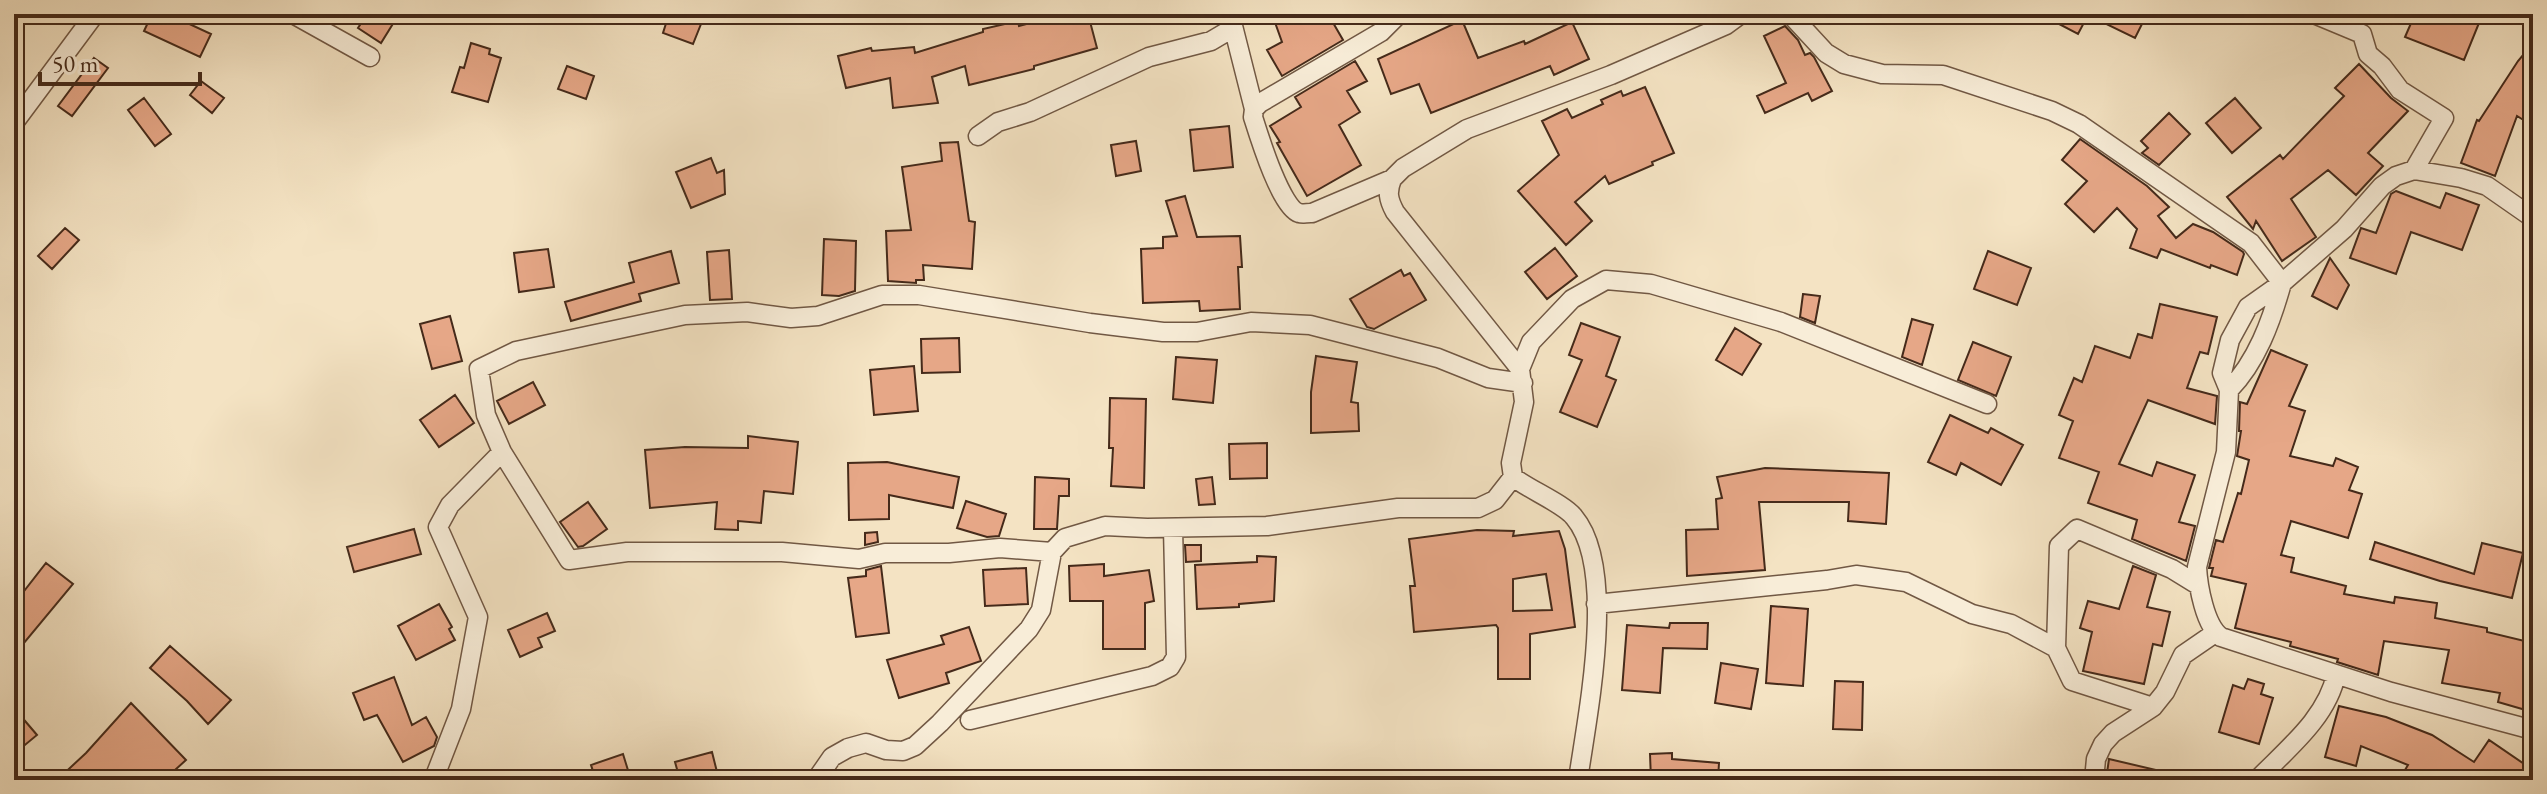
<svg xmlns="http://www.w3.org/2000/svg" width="2547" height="794" viewBox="0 0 2547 794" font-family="'EB Garamond',serif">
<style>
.building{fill:#e6a787;stroke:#452a1a;stroke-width:2;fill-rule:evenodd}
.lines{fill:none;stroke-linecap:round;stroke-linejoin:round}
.street-casing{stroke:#715844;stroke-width:21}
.street{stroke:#f8edd8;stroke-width:18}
</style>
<rect width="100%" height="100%" fill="#f4e3c3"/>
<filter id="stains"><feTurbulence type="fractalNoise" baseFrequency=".0025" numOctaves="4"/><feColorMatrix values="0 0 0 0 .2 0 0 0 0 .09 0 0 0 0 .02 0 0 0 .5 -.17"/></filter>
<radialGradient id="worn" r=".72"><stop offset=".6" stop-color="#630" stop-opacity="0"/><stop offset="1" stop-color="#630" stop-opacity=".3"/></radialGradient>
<!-- building -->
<path class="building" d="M152,14H168L211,34L200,57L144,31Z
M367,14H399L381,43L358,28Z
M669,14H705L693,44L663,33Z
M1064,14H1088L1097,48L1034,66V69L969,85L965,66L932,77L938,103L893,108L890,78L846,88L838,56L871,48L872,51L914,47L915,53L983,32V29L1018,21L1019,26Z
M1272,14H1328L1343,40L1282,76L1267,50L1282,42Z
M2040,14H2147L2135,38L2088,15L2078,34Z
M2415,14H2476L2474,21L2479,23L2464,60L2405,37Z
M1462,20L1478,58L1524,41L1525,44L1572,22L1589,59L1554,75L1550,66L1431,113L1419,84L1391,94L1378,59Z
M1785,26L1798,40L1805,55L1810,53L1814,57L1832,91L1812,101L1808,93L1765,113L1757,96L1786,83L1764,36Z
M471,43L490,49L489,54L501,58L488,102L452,92L460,67L464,68Z
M2533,43V109L2525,121L2517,116L2495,176L2461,163L2477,120L2479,121L2518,61Z
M94,58L108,68L72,116L58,106Z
M1355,61L1367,81L1347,91L1360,112L1339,125L1361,165L1307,196L1277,143L1280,142L1270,126L1301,107L1295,97Z
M2359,64L2391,98L2408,111L2368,153L2383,166L2356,195L2328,170L2291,199L2316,237L2282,261L2256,221L2253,229L2227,197L2280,155L2283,159L2344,96L2335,88Z
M567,66L594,76L586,99L558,89Z
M201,81L224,98L212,113L190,95Z
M1645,87L1674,153L1652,162L1653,165L1609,184L1605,176L1575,202L1592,221L1566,245L1518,191L1559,155L1542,121L1567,109L1572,118L1603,104L1601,100L1621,91L1623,96Z
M144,98L171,134L155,146L128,110Z
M2235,98L2261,128L2232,153L2206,123Z
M2169,113L2190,134L2159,165L2142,153L2148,148L2141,141Z
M1229,126L1233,167L1194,171L1190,130Z
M2080,139L2147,186L2169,207L2158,216L2176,238L2193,224L2213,232L2243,252L2244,254L2237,275L2211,265L2210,268L2161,249L2157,258L2130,248L2137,229L2117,208L2094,232L2065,204L2087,181L2062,160Z
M1136,141L1141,171L1116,176L1111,145Z
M958,142L969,221L975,222L972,269L923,265L924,280H916V283L888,281L886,231L911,230L902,167L942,161L940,143Z
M711,158L717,173L724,170L725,194L691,208L676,172Z
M2396,191L2440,208L2446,193L2479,205L2462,250L2411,232L2396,274L2350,258L2361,228L2376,233L2391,194Z
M1185,196L1197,237L1240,236L1242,267H1238L1240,309L1200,311L1199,301L1143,303L1141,249L1163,248V237L1177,236L1166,201Z
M65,228L79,240L52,269L38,256Z
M824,239L856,241L855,291L839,296L822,295Z
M1555,248L1577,276L1547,299L1525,272Z
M548,249L554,287L519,292L514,253Z
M729,250L732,299L710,300L707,252Z
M671,251L679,283L639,294L641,301L571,321L565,302L634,282L629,263Z
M1988,251L2031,268L2017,305L1974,289Z
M2330,258L2349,285L2337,309L2312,296Z
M1401,270L1404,276L1410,273L1426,300L1374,329L1367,327L1350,299Z
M1803,294L1820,296L1815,323L1800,317Z
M2160,304L2217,317L2208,354L2200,352L2187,388L2217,396L2215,424L2148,400L2119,464L2152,476L2157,462L2195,475L2179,522L2195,526L2186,561L2132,539L2137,520L2088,503L2099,472L2059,458L2073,421L2059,415L2074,378L2082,382L2095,346L2130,358L2138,334L2152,338Z
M450,316L462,361L432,369L420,324Z
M1912,319L1933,325L1922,365L1902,357Z
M1581,323L1620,337L1606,376L1616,380L1597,427L1560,412L1582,360L1569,355Z
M1735,328L1761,344L1742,375L1716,360Z
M959,338L960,372L922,373L921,339Z
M1973,342L2011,357L1996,396L1958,380Z
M2271,350L2307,365L2289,406L2305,411L2290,456L2333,466L2336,458L2358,467L2349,490L2362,494L2348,538L2291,521L2281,555L2294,558L2291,572L2346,586L2344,594L2394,603L2395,597L2437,603L2435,618L2487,628V632L2533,643V698L2529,711L2498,702L2500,693L2442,683L2449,650L2384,641L2378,675L2337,662L2338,659L2290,646L2291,642L2235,628L2246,584L2211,576L2213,568H2209L2216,540L2223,542L2238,493L2241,494L2249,460L2237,456L2241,431H2239L2240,402L2247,404Z
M1316,356L1357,362L1351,402L1358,403L1359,431L1311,433V392Z
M1176,357L1217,360L1213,403L1173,399Z
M914,366L918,411L874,415L870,370Z
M533,382L545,405L509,424L497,401Z
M455,395L474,423L439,447L420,420Z
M1110,398L1146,399L1144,488L1111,486L1113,448H1109Z
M1950,415L1988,433L1991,428L2023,445L2001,485L1961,463L1956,475L1928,462Z
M748,436L798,442L793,494L764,491L761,523L738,521V530L715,529L717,502L650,508L645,450L685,447L748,448Z
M1267,443V478L1230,479L1229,444Z
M887,462L959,477L953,508L889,495V519L849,520L848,463Z
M1765,468L1889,473L1886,524L1848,521L1849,502H1759L1765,570L1687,576L1686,530L1718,529L1716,499L1722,498L1717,477Z
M1035,477L1069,479V496H1059L1057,529H1034Z
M1212,477L1215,504L1199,505L1196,479Z
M966,501L1006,514L999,536L987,537L957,528Z
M588,502L607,529L583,546L578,547L560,522Z
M414,529L421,554L354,572L347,547Z
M1477,530L1514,531L1513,536L1559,531L1565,549L1575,627L1530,634V679H1498V628L1496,625L1414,632L1410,586H1415L1409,539ZM1546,574L1552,610L1513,611V579Z
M877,532L878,542L865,545V533Z
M2375,542L2474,574L2482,543L2523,553L2512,598L2440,581L2370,559Z
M1185,545H1201V561L1186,562Z
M1257,556L1276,557L1274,601L1239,604V607L1197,609L1195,565L1257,562Z
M46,563L73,584L14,655V604Z
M1104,564V576L1149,570L1154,601L1145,603V649H1103V601H1070L1069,566Z
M881,566L889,633L856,637L848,578L866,576V570Z
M2133,566L2156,575L2147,607L2170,612L2162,646L2153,644L2144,684L2083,671L2092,632L2080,628L2088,601L2119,609Z
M1026,568L1028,604L985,606L983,570Z
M439,604L452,627L449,629L455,640L416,660L398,626Z
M1771,606L1808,609L1803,686L1766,683Z
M547,613L555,631L538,638L542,647L520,657L508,630Z
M1670,623H1708L1707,649L1663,648L1660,693L1622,690L1627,625L1669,628Z
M969,627L981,661L946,673L949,683L899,698L887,660L944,644L941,636Z
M170,646L231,700L208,724L187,701L150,668Z
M1721,663L1758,669L1751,709L1715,703Z
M394,677L412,725L426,717L437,737L434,746L403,762L377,715L364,720L353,693Z
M2248,679L2264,684L2261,694L2273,698L2259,744L2219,732L2233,685L2244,689Z
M1835,681L1863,682L1862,730L1833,729Z
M131,703L186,760L164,780H57L86,753Z
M2339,706L2386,717L2432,735L2474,762L2489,740L2533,770V780H2399L2408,765L2361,746L2356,766L2325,757Z
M14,708L37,735L14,754Z
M712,752L719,780H680L675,762Z
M1672,753V759L1719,763L1718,780H1651L1650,754Z
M623,754L631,780H596L591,765Z
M2109,759L2173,774L2172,780H2106Z"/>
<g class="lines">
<defs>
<path id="street" d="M293,14L370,57
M1230,14L1254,109L1253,117C1259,136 1281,208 1299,213C1300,214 1311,213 1312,213L1392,179L1403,168L1467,129L1611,75L1726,25L1741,14
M1790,14L1826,53L1844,64L1882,74L1943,75L2052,111L2079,124L2251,243L2282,283
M2314,14L2362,34L2368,54L2382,66L2400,90L2444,118L2414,170
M1254,109L1260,103L1381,32L1399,14
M14,123L95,14
M978,136L998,122L1030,112L1149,57L1211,41L1233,28
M1392,179C1387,192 1388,199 1395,212L1520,369L1524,402L1511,463L1513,477C1528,489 1564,504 1574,517C1618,569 1587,716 1578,780
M2533,218L2487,186L2461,178L2414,170L2396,176L2382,186L2344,229L2282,283L2248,307L2230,340L2222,373L2229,390L2226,452L2197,567C2198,586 2205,626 2221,637L2391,692L2533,730
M1520,369L1531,342L1572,299L1606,280L1651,284L1781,322L1987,404
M2229,390C2257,361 2271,322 2282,283
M1052,552L1000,548L949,553H885L859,559L782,552H627L569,560L502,452L486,415L479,369L516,351L685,315L747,312L791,318L818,316L882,295H919L1090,323L1163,332H1197L1251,322L1310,325L1438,358L1488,378L1523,383
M1596,604L1827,580L1856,575L1906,582L1972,614L2011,624L2056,648L2072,681L2153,707
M2056,648L2059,546L2077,529L2172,569L2198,585
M970,720L1152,676L1170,667L1176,657L1173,528
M437,780L435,776L461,709L478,617L438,527L450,505L502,452
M816,780L832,757L848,748L866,743L886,750L903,751L915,746L940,723L1029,629L1041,610L1052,552L1065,538L1105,526L1147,528L1267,526L1398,508H1478L1495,500L1513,477
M2094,780L2096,759L2103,744L2113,733L2153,707L2165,692L2183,655L2215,633
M2257,780C2286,750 2328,717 2336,674"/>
</defs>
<!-- street casing -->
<use href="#street" class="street-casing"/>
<!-- street -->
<use href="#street" class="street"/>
</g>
<!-- margin -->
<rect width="2547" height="794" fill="none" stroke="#f4e3c3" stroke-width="48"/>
<rect x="16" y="16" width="2515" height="762" fill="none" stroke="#452a1a" stroke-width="4"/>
<rect x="24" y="24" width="2499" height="746" fill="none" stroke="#452a1a" stroke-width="2"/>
<!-- scale -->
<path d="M40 72v12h160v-12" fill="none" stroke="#452a1a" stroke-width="4"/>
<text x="52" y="72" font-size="24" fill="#452a1a" stroke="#f8edd8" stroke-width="6" paint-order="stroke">50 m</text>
<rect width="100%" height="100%" filter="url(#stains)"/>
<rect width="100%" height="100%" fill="url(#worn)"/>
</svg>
